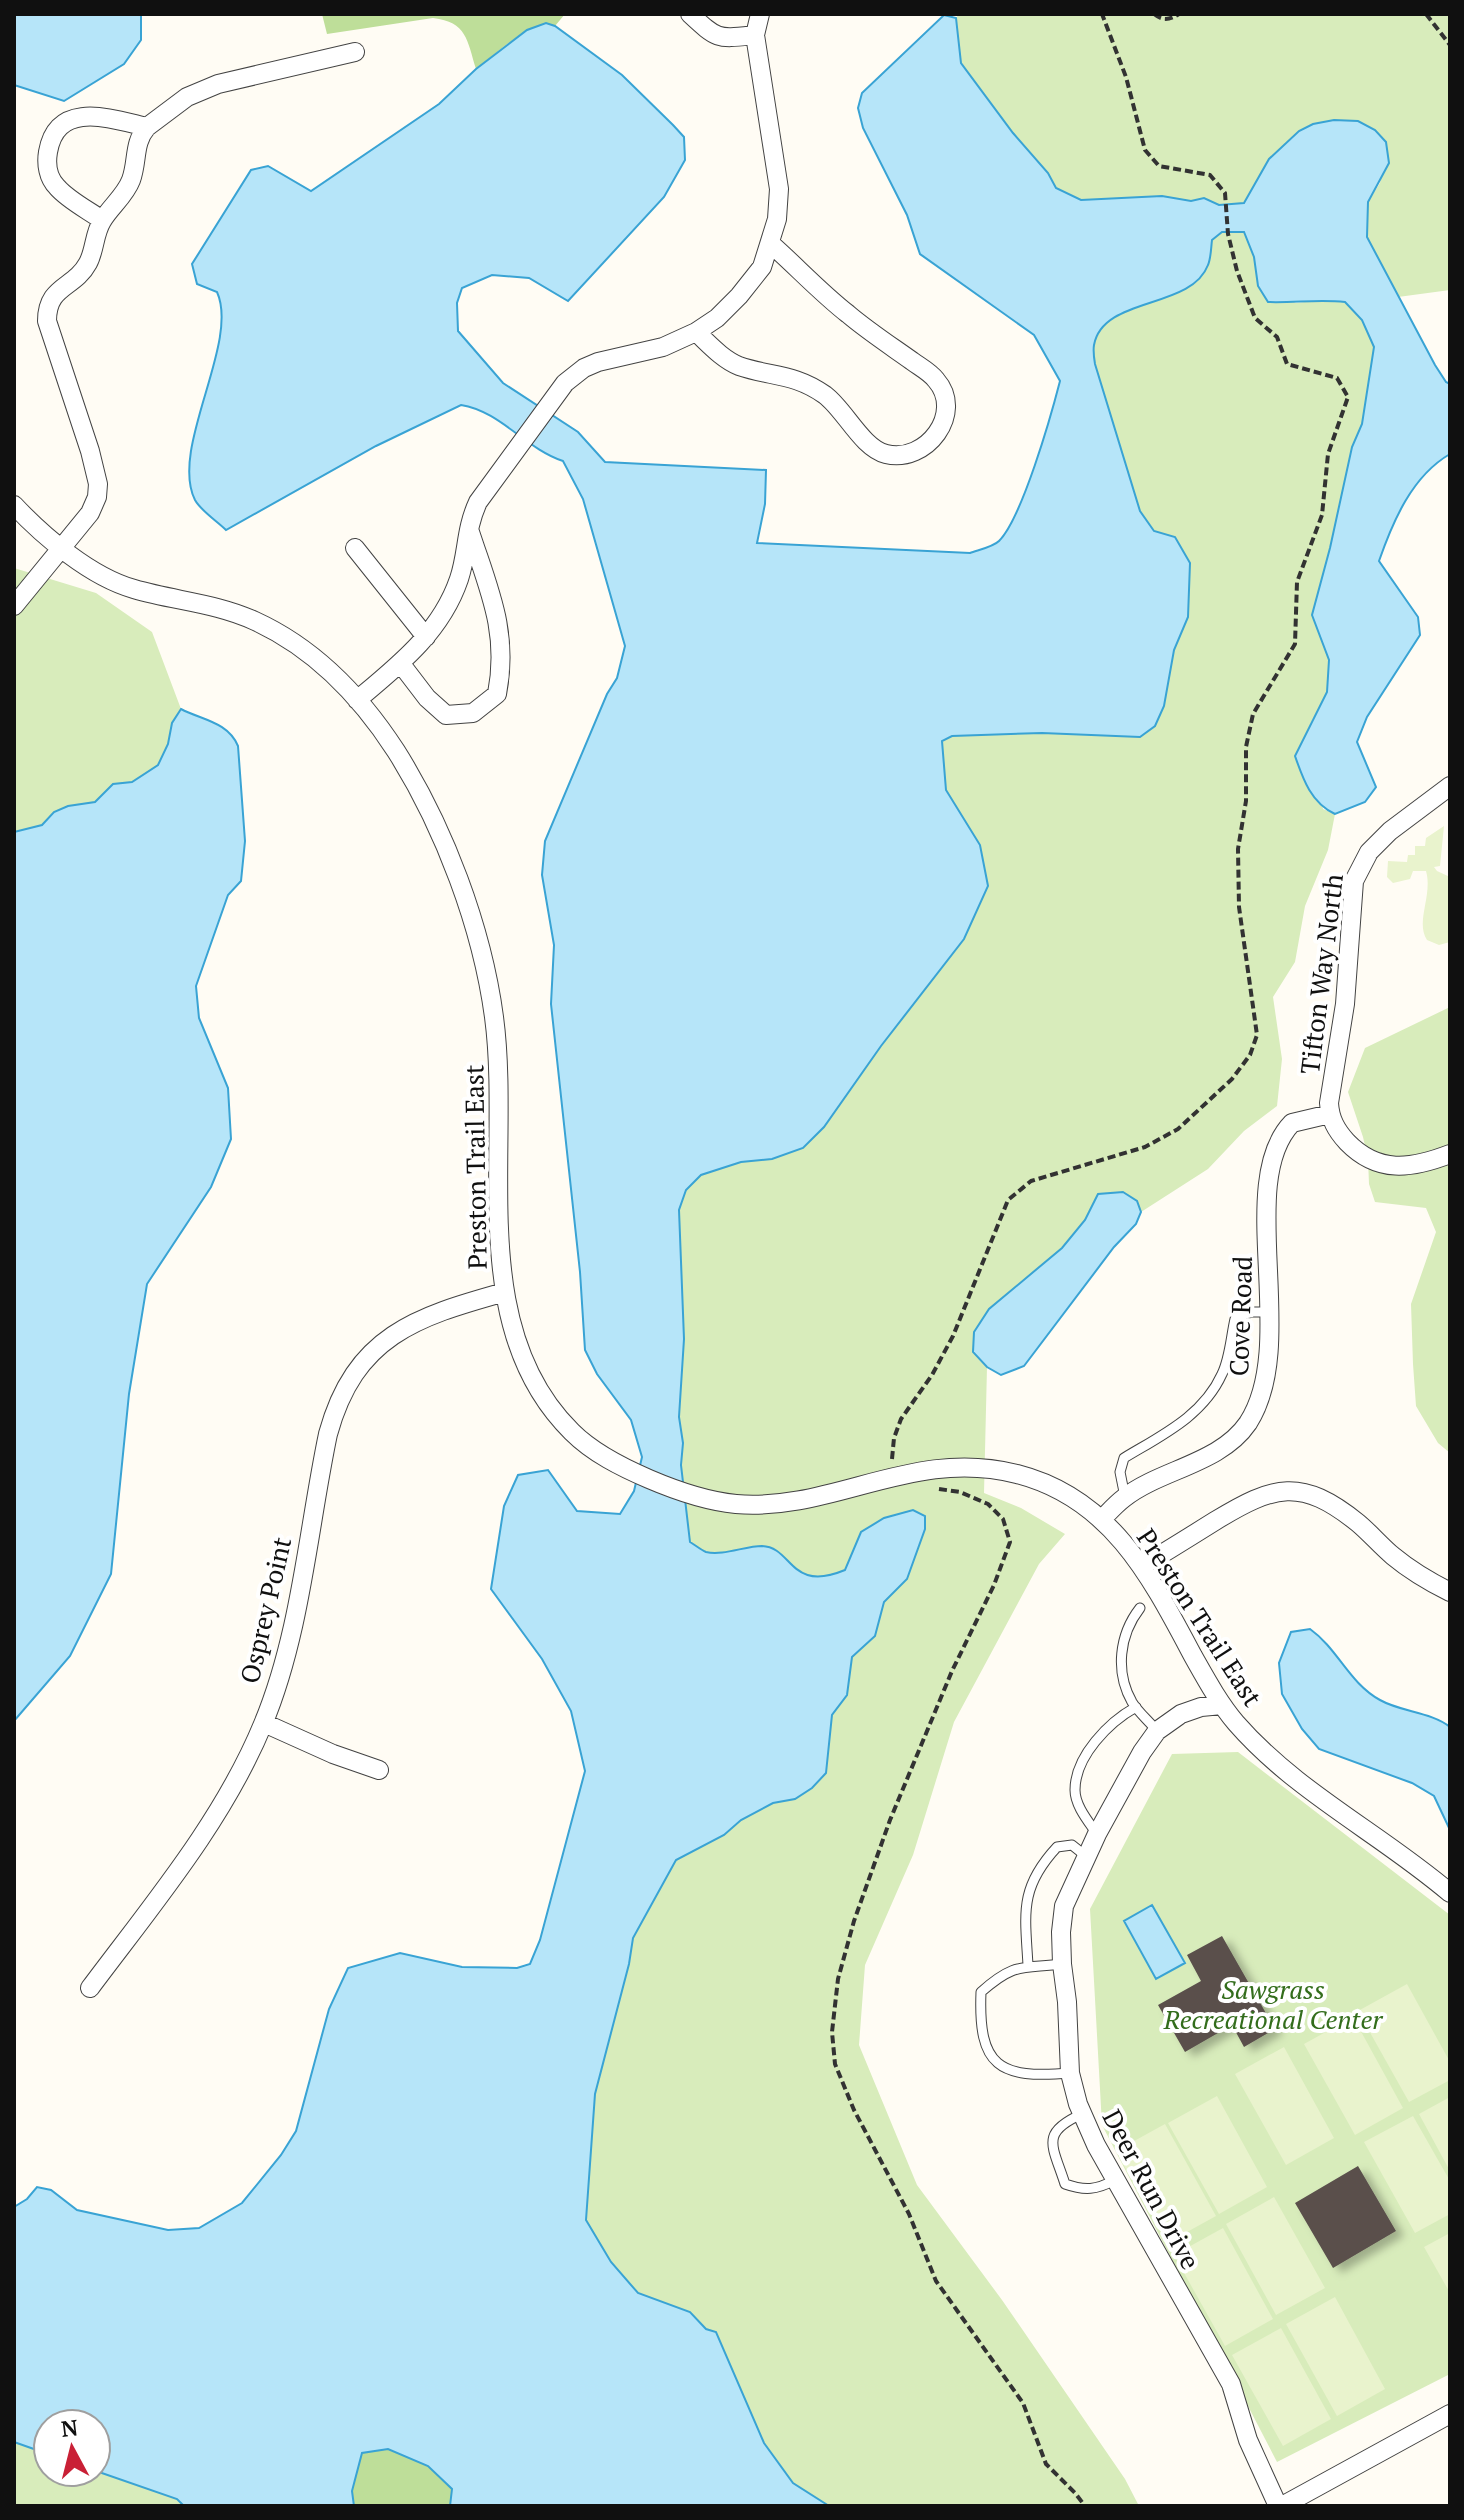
<svg xmlns="http://www.w3.org/2000/svg" width="1464" height="2520" viewBox="0 0 1464 2520" font-family="'PT Serif',serif">
<style>
.green{fill:#d8ecbb}
.forest{fill:#bede99}
.pitch{fill:#e9f3cd}
.water{fill:#b6e5f9;stroke:#39a3d4;stroke-width:2}
.building{fill:#5a504c;filter:url(#shadow)}
.lines{fill:none;stroke-linecap:round;stroke-linejoin:round}
.service-casing{stroke:#434343;stroke-width:11}
.minor-casing{stroke:#434343;stroke-width:20}
.path{stroke:#323232;stroke-width:4;stroke-dasharray:8 4;stroke-linecap:butt}
.service{stroke:#fff;stroke-width:9}
.minor{stroke:#fff;stroke-width:18}
.labels{text-anchor:middle;dominant-baseline:central;stroke-width:8;stroke-linejoin:round;paint-order:stroke}
.street-label{font-size:26px;fill:#101010;stroke:#fff}
.park-label{font-size:26px;font-style:italic;fill:#336d1c;stroke:#fff}
</style>
<defs>
<filter id="shadow"><feDropShadow dx="8" dy="5" stdDeviation="4" flood-color="#0004"/></filter>
</defs>
<rect width="100%" height="100%" fill="#fffcf4"/>
<!-- green -->
<path class="green" d="M959,14H1450V290L1398,297L1367,237L1368,202L1380,183L1386,142L1374,129L1358,121L1313,124L1299,131L1269,159L1244,203L1219,205L1204,198L1191,201L1162,196L1080,200L1056,188L1048,173L1013,133L961,63L956,18Z
M1237,231L1244,232L1254,257L1258,286L1296,303L1322,300L1345,302L1362,320L1374,347L1362,424L1352,447L1330,548L1312,615L1329,660L1327,693L1310,724L1323,809L1335,814L1328,850L1305,906L1295,962L1273,997L1282,1059L1277,1106L1244,1131L1208,1169L1141,1212L1137,1201L1098,1194L1085,1220L973,1352L987,1367L984,1493L1021,1508L1065,1534L1039,1564L954,1722L913,1855L865,1965L859,2045L917,2185L1002,2300L1125,2479L1139,2506H829L793,2483L764,2443L716,2332L706,2329L690,2312L638,2293L611,2262L586,2220L595,2094L629,1964L633,1938L676,1860L724,1835L741,1820L774,1803L795,1799L826,1773L832,1714L847,1695L852,1657L875,1636L884,1602L907,1579L861,1532L845,1570C789,1593 793,1547 762,1546C745,1546 723,1556 706,1552C701,1550 695,1545 690,1542L681,1465L683,1443L679,1417L684,1339L679,1210L686,1190L701,1175L741,1162L772,1159L803,1148L824,1127L881,1046L964,939L961,817L946,790L942,742L952,736L1042,733L1140,737L1164,706L1174,650L1188,617L1154,532L1140,511L1095,364C1094,358 1093,351 1094,345C1103,296 1191,310 1208,265C1211,258 1211,248 1212,240L1222,232Z
M14,568L96,593L152,632L181,709L172,723L168,744L158,765L132,782L113,785L95,802L68,806L54,812L42,825L14,832Z
M1450,1007V1453L1438,1443L1416,1406L1413,1364L1411,1304L1436,1232L1426,1208L1375,1202L1369,1184L1368,1159L1363,1137L1348,1092L1365,1048Z
M1238,1752L1450,1915V2374L1277,2462L1102,2125L1090,1909L1172,1754Z
M14,2442L48,2454V2472L96,2471L177,2499L184,2506H14Z"/>
<!-- forest -->
<path class="forest" d="M322,14H565L555,26C532,18 495,55 476,69C467,40 467,22 433,18L327,34Z
M388,2449L428,2465L452,2489L450,2506H354L352,2491L362,2453Z"/>
<!-- pitch -->
<path class="pitch" d="M1444,826L1440,866L1434,867L1437,871L1450,877V942L1439,945L1427,940C1415,922 1433,895 1426,871H1413L1410,879L1393,883L1387,877L1388,861L1407,862L1408,855H1415V846H1425L1426,838Z
M1407,1984L1450,2062V2080L1409,2102L1358,2011Z
M1353,2017L1403,2108L1355,2135L1304,2044Z
M1284,2047L1334,2138L1286,2165L1235,2074Z
M1217,2096L1267,2187L1219,2214L1168,2123Z
M1450,2097V2171L1419,2114Z
M1413,2116L1450,2181V2214L1415,2233L1364,2142Z
M1165,2124L1216,2216L1167,2243L1116,2151Z
M1274,2197L1325,2288L1276,2315L1226,2224Z
M1223,2228L1273,2319L1225,2346L1174,2255Z
M1450,2233V2293L1424,2247Z
M1335,2297L1385,2389L1337,2416L1286,2324Z
M1281,2328L1331,2419L1283,2446L1232,2355Z"/>
<!-- water -->
<path class="water" d="M14,14H141V40L124,64L64,101L14,85Z
M944,15L956,18L961,63L1013,133L1048,173L1056,188L1081,200L1162,196L1191,201L1204,198L1219,205L1244,203L1269,159L1299,131L1313,124L1334,120L1358,121L1375,130L1386,142L1389,163L1368,202L1367,237L1435,365L1446,382L1450,384V454C1412,476 1393,521 1379,561L1418,617L1420,635L1367,717L1357,742L1376,787L1365,802L1335,814C1311,803 1303,779 1295,756L1327,692L1329,660L1312,615L1330,548L1352,447L1362,424L1374,347L1362,320L1345,302C1319,299 1294,303 1268,302L1258,286L1254,257L1244,232H1222L1212,240C1211,248 1211,258 1208,265C1191,310 1103,296 1094,345C1093,351 1094,358 1095,364L1140,511L1154,531L1175,537L1190,563L1188,617L1174,650L1164,706L1155,726L1140,737L1042,733L952,736L942,741L946,790L980,845L988,886L964,939L881,1046L824,1127L803,1148L772,1159L741,1162L701,1175L686,1190L679,1210L684,1339L679,1417L683,1443L681,1465L690,1542C695,1545 701,1550 706,1552C723,1556 745,1546 762,1546C793,1547 789,1593 845,1570L861,1532L884,1518L913,1510L925,1516V1529L907,1579L884,1602L875,1636L852,1657L847,1695L832,1715L826,1773L812,1788L795,1799L773,1803L741,1820L724,1835L676,1860L633,1938L629,1964L595,2094L586,2220L611,2262L638,2293L690,2312L706,2329L716,2332L764,2443L793,2483L829,2506H450L452,2489L428,2466L388,2449L362,2453L352,2491L354,2506H184L177,2499L96,2471V2424H48V2454L14,2442V2207L27,2199L37,2187L51,2190L77,2210L168,2230L199,2228L242,2203L281,2155L296,2131L329,2009L348,1968L400,1953L462,1967L517,1968L530,1964L540,1940L585,1771L571,1711L542,1659L491,1589L504,1506L518,1475L548,1470L577,1511L620,1514L634,1491L642,1457L631,1420L597,1374L585,1350L580,1272L551,1004L554,945L542,875L545,841L607,694L617,678L625,646L583,499L563,461C526,449 500,411 461,405L376,446L226,530C217,521 201,511 195,500C169,448 240,343 217,292L197,284L192,264L251,170L268,166L311,191L439,104L476,69L527,30L546,23L555,26L622,75L673,125L684,137L685,160L664,197L568,301L529,278L492,275L462,288L457,303L458,331L503,383L578,432L605,462L766,470L765,504L757,543L970,553C978,550 993,547 999,541C1022,518 1051,416 1060,381L1034,335L920,254L907,215L863,128L858,108L862,93Z
M181,709C202,720 228,722 238,746L245,841L241,881L228,895L196,986L199,1018L228,1088L231,1139L211,1187L147,1284L129,1394L111,1574L70,1656L14,1721V832L42,825L54,812L68,806L95,802L113,784L132,782L158,765L168,744L172,723Z
M1123,1192L1137,1201L1141,1212L1136,1224L1114,1247L1024,1366L1001,1375L987,1367L973,1352L974,1332L989,1309L1062,1248L1085,1220L1098,1194Z
M1310,1629C1338,1649 1349,1683 1380,1700C1401,1712 1431,1712 1450,1727V1830L1434,1796L1412,1783L1319,1749L1302,1729L1282,1694L1279,1663L1291,1632Z
M1152,1905L1185,1963L1156,1979L1124,1921Z"/>
<!-- building -->
<path class="building" d="M1222,1936L1275,2029L1244,2047L1232,2025L1185,2052L1158,2005L1201,1981L1187,1955Z
M1358,2166L1396,2231L1333,2268L1295,2203Z"/>
<g class="lines">
<defs>
<path id="service" d="M1125,1497L1120,1472L1124,1458C1162,1435 1203,1416 1222,1374C1230,1358 1231,1336 1235,1319L1251,1312H1269
M1140,1608C1119,1635 1115,1672 1132,1702C1138,1712 1149,1721 1157,1731
M1097,1834C1089,1822 1075,1806 1075,1790C1075,1756 1109,1722 1136,1707
M1062,1964C1021,1969 1015,1962 981,1992C978,2067 999,2079 1070,2073
M1028,1965C1025,1913 1019,1888 1057,1847L1072,1845L1087,1857
M1082,2114C1039,2133 1053,2146 1065,2184C1085,2191 1096,2190 1115,2180"/>
<path id="minor" d="M690,14C718,40 717,39 755,35
M102,220C88,210 68,200 57,187C48,178 46,164 48,152C57,99 112,119 147,127L187,97L218,84L355,52
M696,332C709,344 722,359 739,366C771,377 794,373 825,395C845,410 862,448 886,454C926,464 965,413 936,380C930,372 920,367 912,361C891,346 868,331 848,314C821,293 797,267 771,244
M14,505C44,537 91,577 134,589C175,601 216,603 255,621C314,648 361,697 396,751C444,827 482,927 494,1017C512,1151 464,1326 572,1432C593,1453 621,1467 649,1479C677,1491 705,1501 736,1504C834,1512 913,1447 1017,1474C1111,1498 1151,1577 1193,1656C1206,1679 1219,1703 1236,1723C1296,1792 1381,1834 1450,1893
M355,548L426,637
M14,606L90,513L97,497L98,484L90,451L47,321C47,285 74,289 88,263C95,250 94,234 102,221C110,207 125,196 131,180C138,161 133,143 147,127
M401,664L427,698L446,715L473,713L497,694C509,632 489,590 470,532
M357,700C399,665 441,632 459,579C468,552 465,530 478,502L565,383L584,368L598,362L663,347L696,332L717,318L739,296L762,267L777,219L779,189L755,35L760,14
M1450,786L1390,831L1369,852L1354,881L1345,1004L1329,1103C1330,1119 1336,1130 1347,1142C1378,1174 1411,1169 1450,1154
M1102,1519C1109,1512 1116,1504 1124,1498C1161,1469 1220,1464 1248,1423C1300,1343 1234,1183 1292,1123L1330,1114
M1142,1566C1167,1551 1191,1536 1215,1521C1274,1485 1301,1477 1358,1523C1370,1533 1381,1546 1393,1556C1411,1571 1430,1582 1450,1592
M1222,1705L1201,1707L1181,1714L1157,1731L1142,1752L1097,1834L1064,1906L1061,1932L1062,1964L1067,2002L1070,2073L1078,2104L1096,2145L1231,2384L1248,2440L1278,2506
M264,1723L333,1754L379,1770
M90,1988C152,1905 223,1821 263,1724C301,1633 308,1529 328,1434C355,1336 415,1317 505,1292
M1282,2506L1450,2414"/>
</defs>
<!-- service casing -->
<use href="#service" class="service-casing"/>
<!-- minor casing -->
<use href="#minor" class="minor-casing"/>
<!-- path -->
<path class="path" d="M1154,14C1163,21 1169,20 1179,14
M1426,14L1450,45
M892,1459L894,1438L901,1419L932,1375L953,1336L1008,1200L1031,1181L1145,1147L1178,1129L1232,1079L1250,1055L1257,1035L1239,907L1238,849L1246,801V747L1253,714L1295,644L1297,582L1322,515L1328,454L1348,397L1337,378L1287,364L1277,337L1255,318L1237,271L1228,234L1225,193L1210,175L1159,166L1145,150L1126,77L1102,14
M939,1489L960,1492L988,1504L1003,1519L1010,1542L994,1585L952,1671L890,1820L854,1921L838,1979L832,2032L835,2064L854,2110L909,2214L936,2281L1023,2403L1046,2464L1075,2493L1085,2506"/>
<!-- service -->
<use href="#service" class="service"/>
<!-- minor -->
<use href="#minor" class="minor"/>
</g>
<g class="labels">
<!-- street labels -->
<g class="street-label">
<text transform="translate(1321 974) rotate(-83)">Tifton Way North</text>
<text transform="translate(475 1167) rotate(-91)">Preston Trail East</text>
<text transform="translate(1240 1316) rotate(-88)">Cove Road</text>
<text transform="translate(265 1610) rotate(-77)">Osprey Point</text>
<text transform="translate(1200 1617) rotate(57)">Preston Trail East</text>
<text transform="translate(1152 2189) rotate(62)">Deer Run Drive</text>
</g>
<!-- park labels -->
<g class="park-label">
<text x="1273" y="1989">Sawgrass<tspan x="1273" dy="30">Recreational Center</tspan></text>
</g>
</g>
<!-- border -->
<rect width="1464" height="2520" fill="none" stroke="#101010" stroke-width="32"/>
<!-- north arrow -->
<g transform="translate(72 2448) rotate(353)"><circle r="38" fill="#ffffff" stroke="#9f9f9f" stroke-width="2"/>
<path d="M0-6L14 30L0 20L-14 30Z" fill="#c92036"/>
<text y="-12" font-size="22" font-weight="bold" text-anchor="middle" fill="#101010">N</text>
</g>
</svg>
